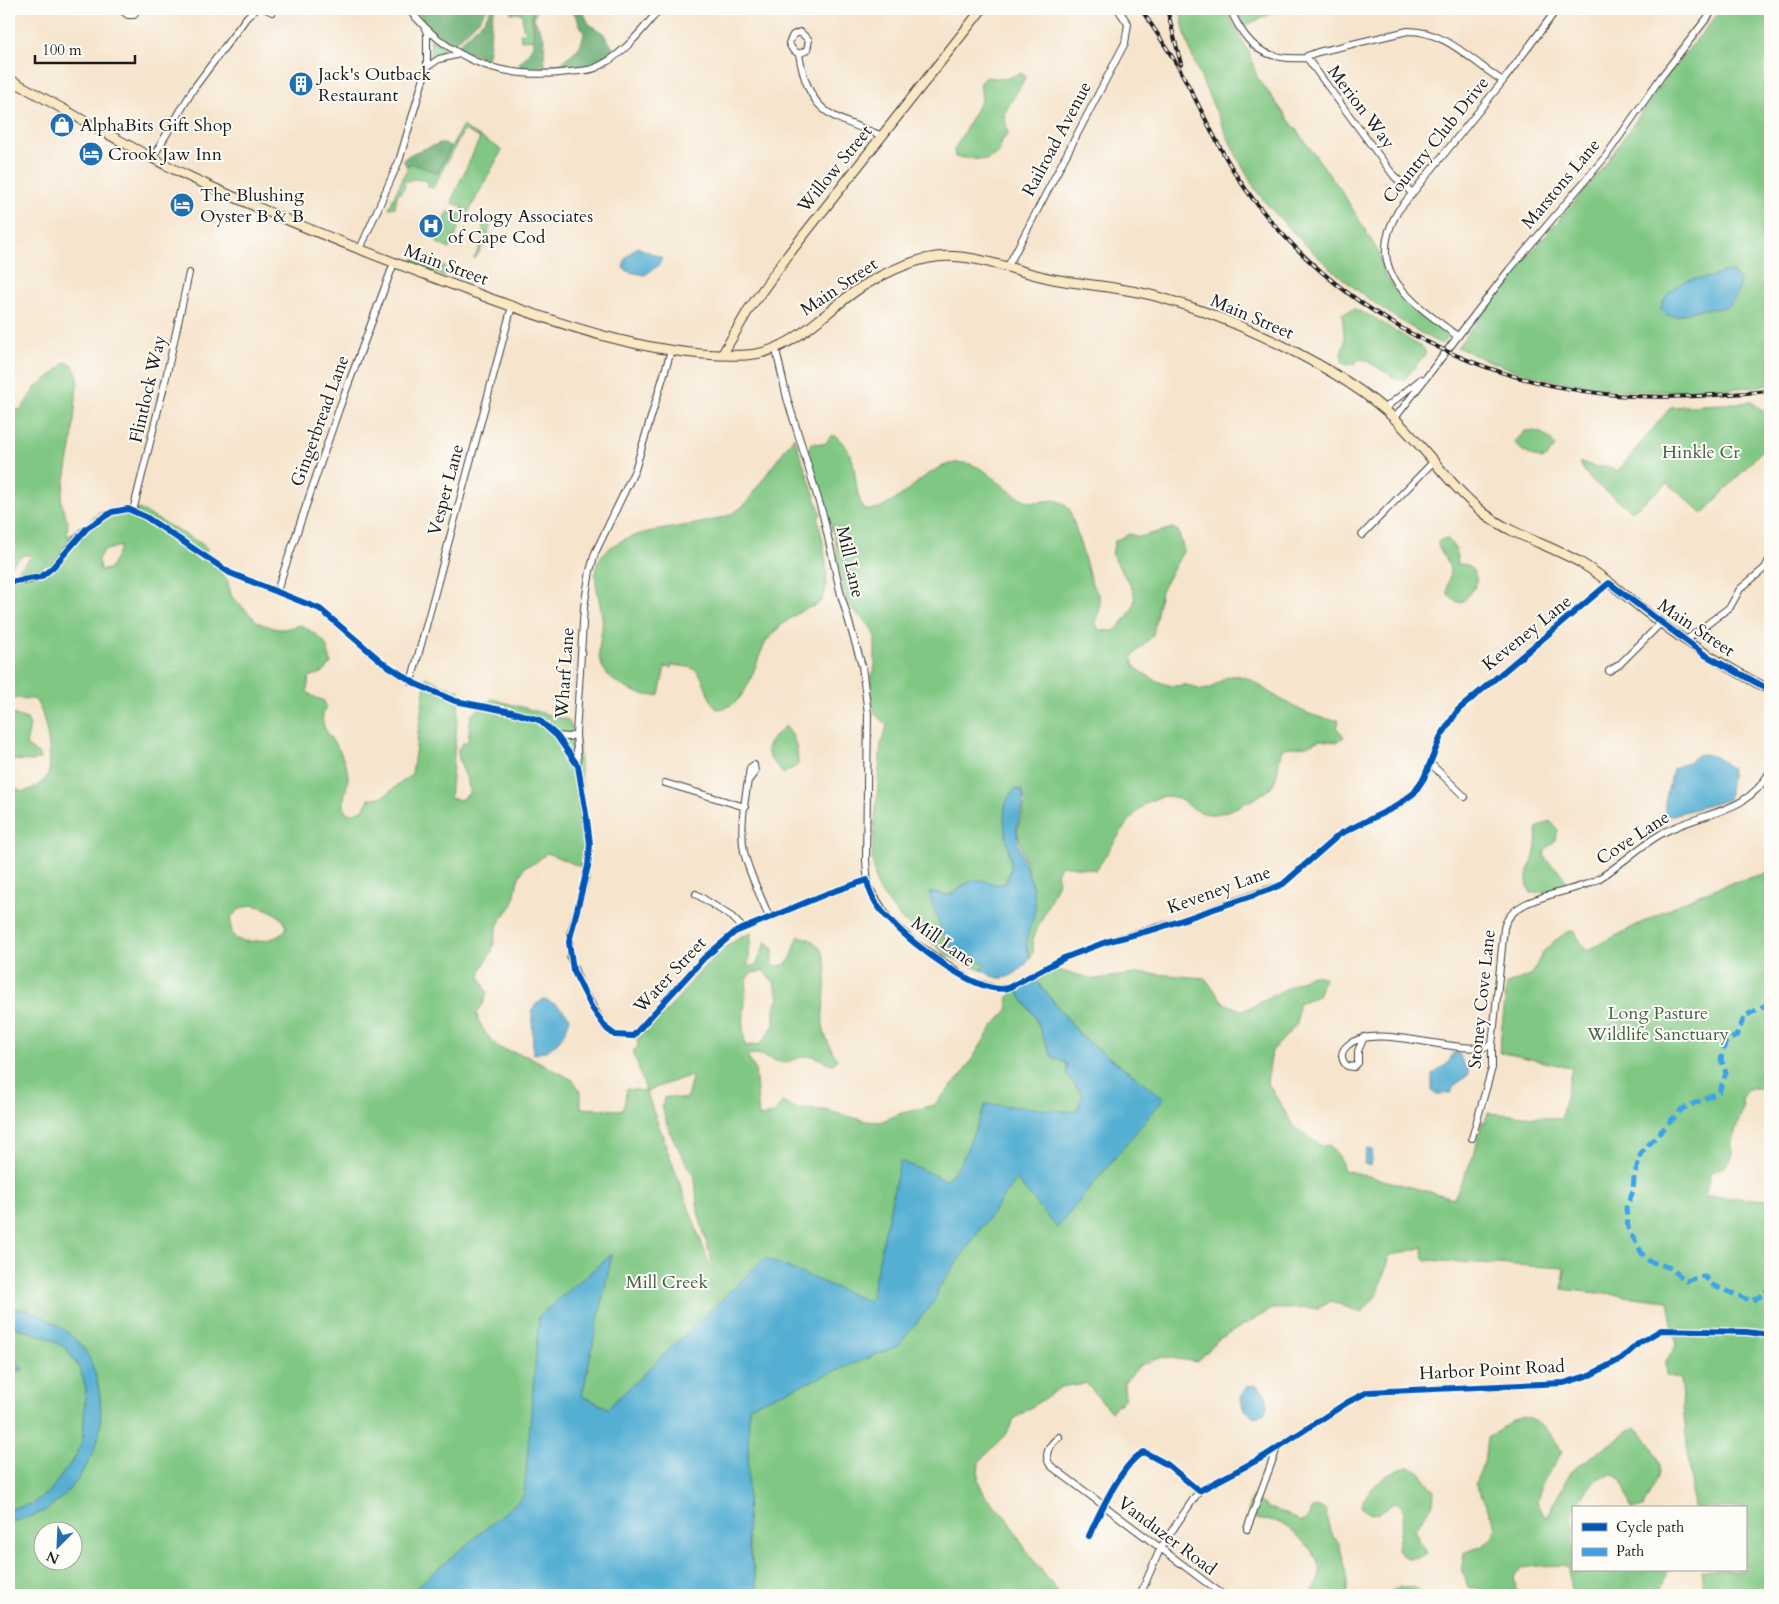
<svg xmlns="http://www.w3.org/2000/svg" width="1779" height="1604" viewBox="0 0 1779 1604" font-family="Cardo,serif">
<style>
.green{fill:#80c783;stroke:#4e7250;fill-rule:evenodd}
.forest{fill:#68ac71;stroke:#426446}
.water{fill:#55afd3;stroke:#386678}
.lines{fill:none;stroke-linecap:round;stroke-linejoin:round}
.minor-casing{stroke:#3d3a36;stroke-width:8}
.secondary-casing{stroke:#3d3a36;stroke-width:11}
.minor{stroke:#fff;stroke-width:6}
.secondary{stroke:#fae7c3;stroke-width:9}
.rail-casing{stroke:#1c1c1c;stroke-width:4}
.rail{stroke:#fdfcf7;stroke-width:2;stroke-dasharray:5.5;stroke-linecap:butt}
.quiet{stroke:#3da2ea;stroke-width:5;stroke-dasharray:10 5;stroke-linecap:butt}
.cycleway-casing{stroke:#fdfcf7;stroke-width:9}
.cycleway{stroke:#0057b8;stroke-width:6}
.labels{text-anchor:middle;dominant-baseline:central;stroke-width:4;stroke-linejoin:round;paint-order:stroke}
.poi-label{font-size:18px;fill:#1c1c1c;stroke:#fdfcf7;text-anchor:start}
.street-label{font-size:18px;fill:#1c1c1c;stroke:#fdfcf7}
.park-label{font-size:18px;fill:#446045;stroke:#fdfcf7}
</style>
<rect width="100%" height="100%" fill="#fdfcf7"/>
<filter id="ink" filterUnits="userSpaceOnUse"><feTurbulence type="fractalNoise" baseFrequency=".02" numOctaves="2"/><feDisplacementMap in="SourceGraphic" scale="10" xChannelSelector="R" yChannelSelector="G"/><feConvolveMatrix kernelMatrix="1 2 1 2 8 2 1 2 1" color-interpolation-filters="sRGB"/></filter>
<filter id="wash" filterUnits="userSpaceOnUse"><feTurbulence type="fractalNoise" baseFrequency=".0096" numOctaves="4" result="noise"/><feDisplacementMap in="SourceGraphic" scale="20" xChannelSelector="R" yChannelSelector="G"/><feGaussianBlur stdDeviation="1.12" result="paint"/><feColorMatrix in="noise" values="0 0 0 0 0 0 0 0 0 0 0 0 0 0 0 0 0 1.4 0 .05"/><feComposite in="paint" operator="in"/></filter>
<g filter="url(#wash)">
<rect width="100%" height="100%" fill="#f6e4cc"/>
<!-- green -->
<path class="green" d="M511,9H531L534,39L521,40L520,32L523,34L526,31L523,28L522,13H511Z
M1225,9L1249,53L1257,77L1341,190L1379,253L1385,276L1414,308L1448,336L1441,344C1385,315 1335,276 1291,230C1280,218 1268,207 1258,193C1240,166 1227,135 1213,105C1200,76 1185,45 1181,13Z
M1235,9H1282L1244,26Z
M1722,9H1770V385C1660,397 1559,396 1457,347L1523,262L1599,173L1669,73Z
M431,39L448,49V53L433,59L430,58Z
M1021,73L1025,76L1024,80L1004,114L1008,134L1002,141L999,153L986,160L955,157L954,150L982,99L980,82L987,77L1005,79Z
M462,126L502,150L463,222H460L455,238H453L449,249L437,243L448,211L459,215L463,207L452,203L453,197L480,138L464,130L433,188L428,187V181L414,179L404,182L405,187L397,196L395,207L389,208L410,162L438,173Z
M485,219L490,220C492,231 482,250 474,259C480,246 486,239 482,223Z
M414,258L430,259L446,267V274L444,277L411,265Z
M1354,309L1373,317L1424,349L1426,353L1405,379L1399,380L1365,360L1360,359L1355,364L1347,365L1342,361L1341,353L1345,343L1342,314Z
M65,362L72,364L78,376L72,442L61,501L68,522L67,536L82,530L99,512L128,515L139,509L202,544L207,548L205,554L212,560L227,580L232,597L259,623L277,629H285L301,625C321,638 326,638 331,663L324,672L309,677L307,691L312,696L324,701L326,708C314,726 336,740 342,756C344,761 348,769 348,774C349,786 340,801 346,812L351,814L363,810L369,799L384,796L412,774L426,677L442,685L460,690L450,798L460,800L469,794C471,778 457,767 458,749L463,743L468,742L471,715L492,699L568,720L579,744L586,869L547,853L535,863L525,866L518,880L513,904L498,924L492,951L482,968L480,977L487,993L483,1004L477,1013L478,1020L486,1034L499,1048L530,1057L573,1080L581,1092V1108L622,1110L625,1102L626,1089L646,1091L633,1051L638,1046L637,1039C646,1030 657,1022 666,1012C693,983 712,948 751,933L748,967L756,965L766,941L773,949V964L776,966C795,966 792,948 799,936C842,944 820,995 823,1026C825,1038 831,1049 837,1059L833,1064C825,1063 818,1056 811,1056C800,1055 790,1064 780,1062C770,1060 757,1050 747,1056L755,1069L759,1117L774,1114L782,1102L796,1109L825,1110L866,1121L880,1122L902,1113L934,1105L962,1075L993,1026L1007,1011L1009,997L1015,988L1035,1017L1052,1057L1067,1063C1066,1082 1083,1092 1091,1109L976,1148L928,1199L903,1302L751,1321L733,1595H9V1522C96,1505 135,1389 64,1330C48,1317 29,1309 9,1307V783L22,792C30,791 46,782 49,772C52,756 46,711 34,699L9,698V574L16,572L32,556C22,552 16,561 9,568V408L21,410L35,388L56,372ZM121,546L110,569L100,570L98,559L103,551ZM252,905C266,908 281,913 287,927C280,939 268,940 256,941C236,943 229,938 231,917L240,909ZM764,971L775,984L779,998L774,1009V1025L761,1044L745,1046L743,1025L747,977L752,973ZM689,1076L692,1078L687,1098C678,1101 672,1095 664,1098L662,1106L669,1131L695,1179L698,1212L714,1270L710,1266L646,1091ZM42,1532H72V1562H42Z
M1752,402L1770,417V442L1703,514L1668,483L1632,511L1591,480L1579,463L1581,462L1595,467L1607,466L1617,472L1671,407Z
M1525,431C1539,430 1548,434 1555,447L1548,456L1543,459C1532,456 1520,452 1515,442Z
M831,436H836C839,440 844,444 847,448C859,466 852,493 865,510C901,513 928,453 970,464C992,471 1005,492 1025,500C1045,507 1055,491 1070,510L1092,584L1099,596L1100,609L1095,622L1099,630L1114,631C1153,594 1127,590 1112,553L1115,541L1129,534L1140,537L1173,528L1178,531L1184,550L1161,591L1153,635L1132,657L1134,666C1144,674 1160,685 1175,686C1178,686 1183,684 1186,685C1195,686 1199,692 1208,689C1221,684 1222,674 1239,676C1254,678 1260,687 1272,694C1292,706 1315,720 1339,720L1337,728L1344,737L1337,742L1320,740L1306,746L1283,748C1277,759 1280,777 1271,787C1261,797 1224,816 1209,814C1185,811 1180,786 1150,801C1131,811 1109,852 1096,870L1061,865L1057,871L1058,882L1033,939V952L1030,958L1025,945L1026,934L1031,921L1033,889L1017,830L1026,803L1022,791L1008,852L1012,866L1005,883L1000,886L964,884C956,893 949,897 938,893L959,953L979,959L987,964L981,970L946,955L921,933L903,921L877,888L872,859L881,744L887,726L875,714L869,688L875,666V636L870,626L852,609L842,590L835,538L807,454L811,443L825,444Z
M794,437L821,514L818,519C822,539 834,585 820,602C817,606 808,608 803,610C789,619 771,631 764,646C753,667 747,709 717,709C705,697 707,675 692,668C687,666 678,666 672,665L671,668L665,667L659,695C646,699 617,686 608,675C590,654 605,638 602,617C601,604 592,577 597,564C616,519 709,535 742,507C748,502 753,492 758,486C770,470 782,453 794,437Z
M1443,539H1448L1456,550L1458,564L1468,565C1484,580 1474,591 1461,603C1439,596 1450,585 1450,570C1449,559 1438,553 1438,542Z
M9,713L27,719L30,725L26,745L39,755L40,759L34,761L9,760Z
M785,726C796,736 798,751 798,765L783,774L769,757L767,748L773,738Z
M1550,821L1558,830L1555,841L1546,849L1544,854C1548,867 1563,869 1566,883L1555,891L1531,893C1521,873 1532,869 1535,852C1537,844 1536,836 1537,828Z
M1770,873V1089H1748L1742,1099L1743,1108L1732,1141V1158L1725,1166L1710,1173L1705,1196L1770,1200V1595H1704L1701,1570H1745V1508H1694L1680,1379L1667,1375L1666,1362L1676,1346L1668,1301L1562,1289L1565,1268L1426,1260L1422,1256L1424,1247L1388,1256L1389,1260L1376,1296L1361,1313L1331,1301L1319,1308L1272,1309L1217,1340L1198,1362L1163,1357L1140,1365L1124,1383L1125,1398L1111,1412L1086,1383L1061,1387L1014,1419L1006,1435L979,1462L978,1480L984,1494L1008,1520L1026,1550L1060,1595H759L746,1530L679,1390L933,1287V1246L1042,1153L1100,1089L1081,1035L1034,978L1053,969L1094,979L1144,973L1205,978L1224,1003L1243,1011L1312,975L1325,977L1318,996L1298,1003L1297,1024L1272,1051L1267,1082L1295,1128L1322,1146L1329,1145L1339,1156L1344,1170L1454,1198L1474,1155L1482,1122H1485L1488,1113L1561,1119L1572,1068L1499,1052L1507,984L1532,974L1543,952L1554,941L1569,931L1575,932L1586,951C1645,922 1705,885 1770,873Z
M9,1325L51,1339L66,1348L80,1369L86,1388L83,1437L77,1455L50,1491L32,1504L9,1509V1370H23L17,1361L9,1356Z
M1523,1417C1542,1422 1554,1435 1562,1452L1542,1484L1537,1502L1546,1517L1571,1471L1630,1430L1635,1427C1645,1433 1662,1459 1659,1471C1658,1481 1646,1497 1643,1508H1631L1622,1480L1614,1474C1594,1476 1585,1492 1576,1508H1573V1570H1668L1660,1595H1568L1571,1591L1568,1568L1562,1565L1537,1566L1523,1568L1514,1577L1517,1595H1494L1476,1588H1468L1462,1567L1464,1553L1482,1546L1492,1539L1496,1526L1475,1483L1484,1463L1487,1438L1514,1420Z
M1410,1467L1419,1471L1434,1490L1433,1504L1414,1530L1427,1553C1420,1558 1413,1559 1404,1557L1397,1549L1404,1512L1401,1505L1394,1503L1379,1513L1371,1514L1360,1507C1367,1489 1390,1468 1410,1467Z
M1253,1496L1268,1508L1285,1513L1301,1522L1307,1519L1313,1508L1318,1507L1325,1509L1330,1531L1339,1543L1347,1575V1595H1309C1314,1587 1322,1577 1320,1567C1317,1552 1289,1525 1275,1521C1268,1519 1259,1522 1252,1517C1245,1512 1250,1502 1253,1496Z
M1400,1587C1410,1587 1418,1586 1424,1595H1387Z"/>
<!-- forest -->
<path class="forest" d="M413,9H487L478,21L453,45L436,34Z
M491,9H496C489,15 492,46 487,59L460,50L459,44L485,19Z
M531,9H537L534,18L544,38L545,68C536,73 524,72 518,64C539,48 534,32 531,9Z
M572,9H582L589,24L603,33L616,52L590,65L563,70H561C562,57 571,56 578,48C582,44 583,37 584,33Z
M440,143L451,146L438,173L410,163L407,167L403,160C413,150 427,149 440,143Z"/>
<!-- water -->
<path class="water" d="M637,247L662,258L659,265L645,275L629,272L623,268L626,257Z
M1723,272H1732L1740,280C1740,292 1734,305 1722,308C1715,310 1708,308 1702,309C1688,311 1671,323 1661,310C1661,298 1675,286 1685,281C1699,276 1708,281 1723,272Z
M1704,754L1718,758L1732,769L1728,800L1665,817V802L1673,769L1690,761L1697,755Z
M1016,789L1022,791C1028,811 1016,815 1017,832C1018,857 1035,880 1035,906C1034,929 1021,931 1030,958C1025,967 1011,979 1000,978C993,978 986,972 981,970L986,964C978,959 969,959 961,954C942,942 935,912 929,892C935,893 939,895 944,895C957,897 963,882 975,880C986,878 995,888 1005,883C1008,878 1012,871 1011,865C1009,843 994,805 1016,789Z
M1034,978L1082,1037L1164,1098L1057,1228L1016,1179L936,1292L938,1294C926,1314 912,1327 898,1346L749,1406L747,1540L759,1595H407L524,1496L539,1316L612,1254L582,1396L608,1408L765,1258L870,1302L900,1161L946,1180L960,1165L986,1104L1076,1112L1083,1094L1067,1075V1063L1052,1057L1035,1017L1015,988Z
M544,999L557,1005L570,1017C566,1036 554,1052 533,1054L532,1011L535,1005Z
M1454,1052L1460,1055L1462,1061L1468,1067V1075L1454,1086L1451,1093L1437,1094L1432,1091V1075L1448,1063Z
M1367,1149L1373,1150L1370,1166L1364,1164Z
M9,1307C29,1309 48,1317 64,1330C75,1339 86,1348 91,1362C99,1381 102,1409 100,1430C96,1458 67,1500 42,1512C31,1517 20,1520 9,1522V1509L32,1504L50,1491L77,1455L83,1437L86,1388L80,1369L66,1348L51,1339L9,1325Z
M9,1356L17,1361L23,1370H9Z
M1256,1385C1268,1392 1271,1404 1263,1415L1254,1417L1243,1408L1241,1397L1247,1386Z"/>
</g>
<g filter="url(#ink)">
<g class="lines">
<defs>
<path id="minor" d="M120,9L128,15H134L137,9
M266,9L272,12
M1230,9C1247,47 1264,61 1307,58V56L1318,52L1408,31C1447,31 1472,62 1503,81
M424,26C465,67 513,79 569,72C577,71 588,71 595,68C623,56 641,31 660,9
M799,54L792,49L789,43L793,35L800,32L809,40L807,50L799,54C809,115 831,116 883,136
M1307,58L1394,176L1412,193
M427,67L439,59L460,54
M153,157L194,88L247,17L256,9
M360,249L399,161L427,67V33L424,26L408,9
M1007,268L1125,43L1128,24L1118,9
M1457,336C1412,301 1362,272 1398,211L1503,81L1557,9
M776,350L787,398L823,515L841,595L862,666L868,714L866,860L868,886L889,919L914,942L972,981L998,989L1008,988L1064,958L1106,942L1179,921L1283,884L1340,834L1395,807L1414,793L1424,778L1441,736L1458,710L1609,583
M671,351L635,470L595,553L590,571L584,607L576,734L578,766L590,844L586,877L570,934V958L582,988L605,1027L615,1035L633,1036L704,958L735,932L826,894L867,880
M1384,409L1421,379
M1395,418L1509,270L1606,156L1661,77L1714,9
M133,511L165,382L189,273
M1362,535L1434,461
M9,582L30,580L46,574L83,531L112,512L128,509L146,517L230,573L320,609L382,662L416,684L455,701L512,712L539,720L557,736L577,765
M277,591L339,409L394,263
M1685,641L1730,607L1740,589L1765,568L1770,558
M1609,671L1619,665L1661,623
M411,682L512,306
M557,736L569,737L576,734
M1431,764L1465,797
M748,781L755,772L754,765L750,768C746,795 739,825 744,852C749,874 761,896 769,917
M665,783L745,807
M696,894L732,917L743,928
M1364,1037L1358,1051V1063L1354,1067L1347,1066C1342,1061 1340,1054 1345,1048C1371,1018 1457,1058 1492,1045
M1472,1138L1492,1068V1045L1504,928C1512,894 1571,895 1598,879C1620,866 1638,847 1661,834C1699,812 1748,815 1770,771
M1059,1437C1050,1444 1042,1455 1051,1466L1223,1595
M1247,1529L1277,1448
M1089,1536C1099,1514 1123,1461 1144,1452L1168,1465L1199,1491L1263,1457L1348,1402L1368,1392L1564,1383L1590,1375L1621,1359L1639,1343L1661,1330L1747,1332L1770,1335
M1140,1595L1161,1547L1199,1491"/>
<path id="secondary" d="M9,79C70,112 129,148 192,178C282,220 375,256 467,290C553,322 654,359 746,355C793,353 825,310 863,286C885,273 911,260 936,257C972,252 1017,272 1053,279C1085,285 1119,287 1151,295C1224,314 1342,367 1396,420C1427,450 1451,487 1485,514C1514,536 1550,545 1581,563C1610,580 1634,604 1661,623C1695,649 1732,670 1770,690
M722,355L749,309L788,255L982,9"/>
</defs>
<!-- minor casing -->
<use href="#minor" class="minor-casing"/>
<!-- secondary casing -->
<use href="#secondary" class="secondary-casing"/>
<!-- minor -->
<use href="#minor" class="minor"/>
<!-- secondary -->
<use href="#secondary" class="secondary"/>
<defs>
<path id="rail" d="M1141,9C1154,29 1168,49 1180,70C1204,113 1222,159 1253,199C1337,309 1468,380 1606,394C1660,400 1716,395 1770,391
M1167,9L1181,64"/>
</defs>
<!-- rail casing -->
<use href="#rail" class="rail-casing"/>
<!-- rail -->
<use href="#rail" class="rail"/>
<!-- quiet -->
<path class="quiet" d="M1770,1005H1766L1745,1016L1736,1036L1725,1043L1721,1059L1726,1073L1719,1092L1682,1109L1641,1153L1634,1177L1633,1191L1626,1208L1628,1228L1644,1257L1649,1261L1671,1268L1686,1281L1704,1276L1714,1286L1752,1301L1766,1293L1770,1284"/>
<defs>
<path id="cycleway" d="M9,582L41,577L53,567L87,528L112,512L128,509L146,517L230,573L320,609L382,662L416,684L455,701L512,712L539,720L557,736L578,766L587,820L590,844L588,866L569,942L573,970L592,1008L607,1029L615,1035L633,1036L704,958L735,932L826,894L867,880C870,897 881,912 893,923C912,944 979,996 1008,988L1064,958L1106,942L1159,928L1269,890L1283,884L1340,834L1395,807L1414,793L1424,778L1441,736L1458,710L1609,583L1705,655L1770,690
M1089,1536C1099,1514 1123,1461 1144,1452L1168,1465L1199,1491L1263,1457L1348,1402L1368,1392L1564,1383L1590,1375L1621,1359L1639,1343L1661,1330L1747,1332L1770,1335"/>
</defs>
<!-- cycleway casing -->
<use href="#cycleway" class="cycleway-casing"/>
<!-- cycleway -->
<use href="#cycleway" class="cycleway"/>
</g>
</g>
<!-- icons -->
<defs>
<symbol id="building-disc" viewBox="-11 -11 22 22"><circle r="9.5" fill="#1f6fb2" stroke="#fdfcf7"/><path d="M-4-6H4V6H1V3H-1V6H-4ZM-2.5-4.3h1.7v1.8h-1.7ZM.8-4.3h1.7v1.8H.8ZM-2.5-1h1.7V.8h-1.7ZM.8-1h1.7V.8H.8Z" fill="#fff"/></symbol>
<symbol id="shop-disc" viewBox="-11 -11 22 22"><circle r="9.5" fill="#1f6fb2" stroke="#fdfcf7"/><path d="M-5-2.5h2.3a2.7 3.5 0 0 1 5.4 0H5L5.5 6h-11ZM-1.5-2.5h3a1.5 2.3 0 0 0-3 0Z" fill="#fff"/></symbol>
<symbol id="hotel-disc" viewBox="-11 -11 22 22"><circle r="9.5" fill="#1f6fb2" stroke="#fdfcf7"/><path d="M-6-4.5h1.5V1H6V5H4.5V3h-9V5H-6ZM-4 0a1.8 1.8 0 1 1 3.6 0ZM.5 0V-2.5h3Q6-2.5 6 0Z" fill="#fff"/></symbol>
<symbol id="hospital-disc" viewBox="-11 -11 22 22"><circle r="9.5" fill="#1f6fb2" stroke="#fdfcf7"/><path d="M-5-5h3v3.5h4V-5h3V5h-3V1.5h-4V5h-3Z" fill="#fff"/></symbol>
</defs>
<g fill-rule="evenodd">
<use href="#building-disc" x="287" y="70" width="28" height="28"/>
<use href="#shop-disc" x="48" y="111" width="28" height="28"/>
<use href="#hotel-disc" x="77" y="140" width="28" height="28"/>
<use href="#hotel-disc" x="168" y="191" width="28" height="28"/>
<use href="#hospital-disc" x="417" y="212" width="28" height="28"/>
</g>
<g class="labels">
<!-- poi labels -->
<g class="poi-label">
<text x="318" y="74">Jack's Outback<tspan x="318" dy="21">Restaurant</tspan></text>
<text x="80" y="125">AlphaBits Gift Shop</text>
<text x="108" y="154">Crook Jaw Inn</text>
<text x="200" y="195">The Blushing<tspan x="200" dy="21">Oyster B &amp; B</tspan></text>
<text x="448" y="216">Urology Associates<tspan x="448" dy="21">of Cape Cod</tspan></text>
</g>
<!-- street labels -->
<g class="street-label">
<text transform="translate(1361 107) rotate(53)">Merion Way</text>
<text transform="translate(1057 139) rotate(-62)">Railroad Avenue</text>
<text transform="translate(1436 140) rotate(-51)">Country Club Drive</text>
<text transform="translate(835 169) rotate(-51)">Willow Street</text>
<text transform="translate(1561 184) rotate(-50)">Marstons Lane</text>
<text transform="translate(446 265) rotate(20)">Main Street</text>
<text transform="translate(839 287) rotate(-34)">Main Street</text>
<text transform="translate(1252 317) rotate(23)">Main Street</text>
<text transform="translate(148 389) rotate(-77)">Flintlock Way</text>
<text transform="translate(320 421) rotate(-70)">Gingerbread Lane</text>
<text transform="translate(446 490) rotate(-75)">Vesper Lane</text>
<text transform="translate(850 562) rotate(77)">Mill Lane</text>
<text transform="translate(1696 628) rotate(34)">Main Street</text>
<text transform="translate(1527 633) rotate(-39)">Keveney Lane</text>
<text transform="translate(565 673) rotate(-86)">Wharf Lane</text>
<text transform="translate(1633 838) rotate(-33)">Cove Lane</text>
<text transform="translate(1219 890) rotate(-20)">Keveney Lane</text>
<text transform="translate(943 942) rotate(35)">Mill Lane</text>
<text transform="translate(670 975) rotate(-47)">Water Street</text>
<text transform="translate(1482 999) rotate(-84)">Stoney Cove Lane</text>
<text transform="translate(1492 1370) rotate(-3)">Harbor Point Road</text>
<text transform="translate(1167 1536) rotate(37)">Vanduzer Road</text>
</g>
<!-- park labels -->
<g class="park-label">
<text x="1701" y="452">Hinkle Cr</text>
<text x="1658" y="1013">Long Pasture<tspan x="1658" dy="21">Wildlife Sanctuary</tspan></text>
<text x="667" y="1282">Mill Creek</text>
</g>
</g>
<!-- margin -->
<rect width="1779" height="1604" fill="none" stroke="#fdfcf7" stroke-width="30"/>
<!-- legend -->
<rect x="1572" y="1506" width="175" height="65" fill="#fdfcf7" stroke="#a3a29f"/>
<rect x="1582" y="1523" width="25" height="8" fill="#0057b8" stroke="#a3a29f"/>
<text x="1616" y="1532" font-size="15" fill="#1c1c1c">Cycle path</text>
<rect x="1582" y="1548" width="25" height="8" fill="#3da2ea" stroke="#a3a29f"/>
<text x="1616" y="1556" font-size="15" fill="#1c1c1c">Path</text>
<!-- north arrow -->
<g transform="translate(58 1546) rotate(204)"><circle r="24" fill="#fdfcf7" stroke="#a3a29f"/>
<path d="M0-4L9 19L0 12L-9 19Z" fill="#1f6fb2"/>
<text y="-8" font-size="14" font-weight="bold" text-anchor="middle" fill="#1c1c1c">N</text>
</g>
<!-- scale -->
<path d="M35 55v8h100v-8" fill="none" stroke="#1c1c1c" stroke-width="2.5"/>
<text x="42" y="55" font-size="15" fill="#1c1c1c" stroke="#fdfcf7" stroke-width="4" paint-order="stroke">100 m</text>
</svg>
